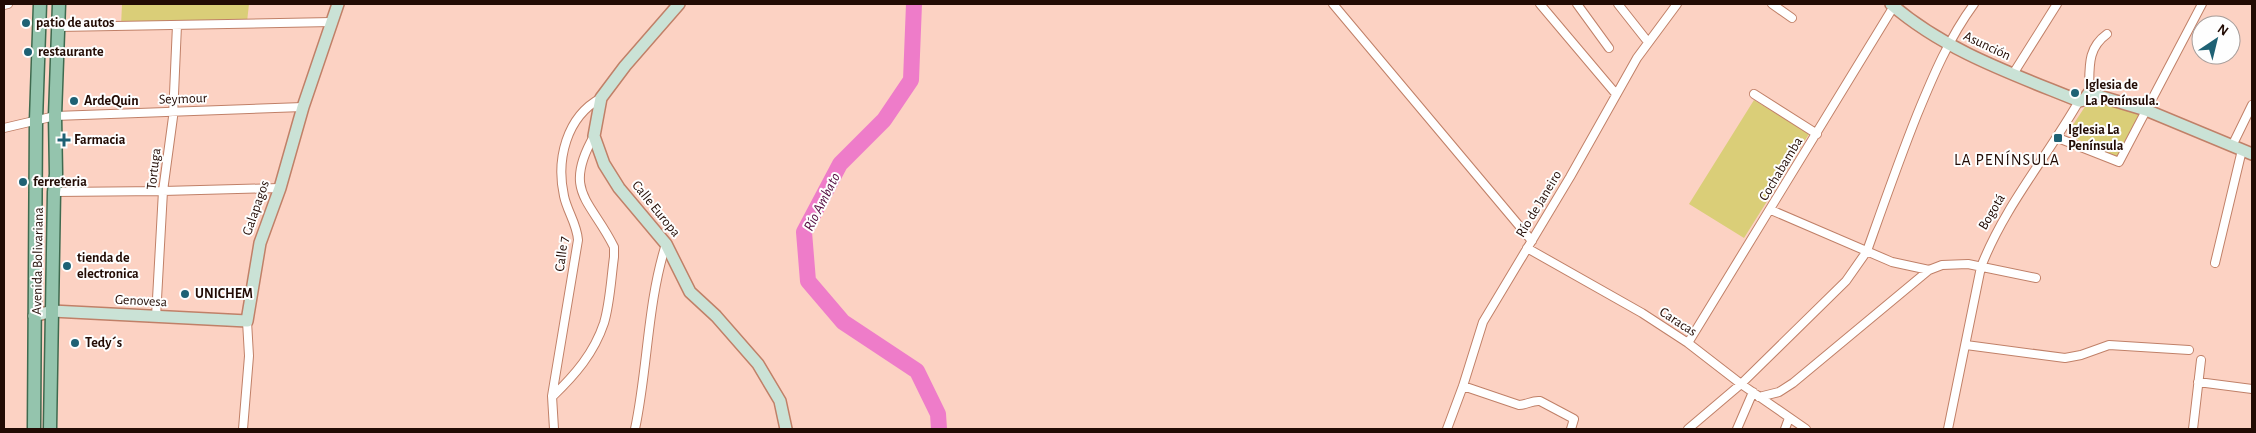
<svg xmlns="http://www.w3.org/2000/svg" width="2256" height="433" viewBox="0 0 2256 433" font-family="'Alegreya Sans',sans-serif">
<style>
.green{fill:#dace78}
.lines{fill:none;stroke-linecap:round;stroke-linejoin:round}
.river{stroke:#ee7cc9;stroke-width:16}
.street-casing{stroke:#c08068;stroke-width:10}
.secondary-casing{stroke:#c08068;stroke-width:14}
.primary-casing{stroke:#3e6a4f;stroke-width:15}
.street{stroke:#fff;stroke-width:8}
.secondary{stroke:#cae2d6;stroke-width:11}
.primary{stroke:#94c4ad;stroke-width:12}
.poi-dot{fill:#1e6174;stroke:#fefefe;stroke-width:2}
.labels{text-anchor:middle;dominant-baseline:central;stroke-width:4;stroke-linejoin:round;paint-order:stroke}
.poi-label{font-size:14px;font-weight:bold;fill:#220b04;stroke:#fefefe;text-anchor:start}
.street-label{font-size:14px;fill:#220b04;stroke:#fefefe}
.water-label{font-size:15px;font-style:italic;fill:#51093e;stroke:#fefefe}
.quarter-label{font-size:16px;letter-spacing:1px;fill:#220b04;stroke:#fefefe}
</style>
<rect width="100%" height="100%" fill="#fcd2c3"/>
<!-- green -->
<path class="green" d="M122,4H249L247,22L121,26Z
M2092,96L2140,113L2117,159L2067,134Z
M1754,100L1809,134L1744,238L1689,204Z"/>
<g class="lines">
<!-- river -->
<path class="river" d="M914,4L911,80L884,120L840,164L804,232L808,281L843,322L917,371L938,414L939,429"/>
<defs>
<path id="street" d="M1333,4L1532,241
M1540,4L1616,94
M1577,4L1609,48
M1618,4L1648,42
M1772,4L1792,18
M4,5L8,4
M58,27L332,22
M2013,74L2057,4
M2089,93C2090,69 2086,49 2107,34
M1754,94L1817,134
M4,128L55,116L303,107
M2058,138L2119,162L2202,4
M2232,146L2252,105
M54,192L163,191L280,188
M1771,210L1892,262L1929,270L1942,265L1968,264L2036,278
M1527,248L1642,313L1688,343L1741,384L1806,429
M2215,263L2242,150
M156,317L163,191L173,117L177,25
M1688,343L1894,6
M1966,345L2065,358L2081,355L2109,345L2189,350
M2198,382L2252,389
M1463,386L1519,405C1527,405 1532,400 1540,401L1574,419L1571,429
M553,396C575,375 594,353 604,323C610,303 611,279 614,257V247C591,200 562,192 594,136
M1759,397L1779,392L1793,383L1929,270
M243,429L249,356L247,321
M554,429L552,396L578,240C577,224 567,211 564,196C556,160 566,117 601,98
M635,429C648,368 647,304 666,244
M1447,429L1463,386L1483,322L1570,177L1637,58L1677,4
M1688,429L1741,384L1846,281L1867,251C1883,206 1899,160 1917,115C1933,76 1949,38 1974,4
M1737,429L1753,392
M1785,429L1789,418
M1948,429L1981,267C2004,207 2047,157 2079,101
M2193,429L2201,360"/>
<path id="secondary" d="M679,4L625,66L601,98L594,136L604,164L619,188L666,244L690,292L716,316L758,364L780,401L786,429
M1891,4C1945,51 2013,74 2079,101L2084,100L2089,93L2146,110L2252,154
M34,316L52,311L247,321L260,243L280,188L303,107L338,4"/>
<path id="primary" d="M34,429L36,120L40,4
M50,429L54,192L56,174L55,116L59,4"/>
</defs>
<!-- street casing -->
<use href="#street" class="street-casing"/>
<!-- secondary casing -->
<use href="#secondary" class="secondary-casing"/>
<!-- primary casing -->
<use href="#primary" class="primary-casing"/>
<!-- street -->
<use href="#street" class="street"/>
<!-- secondary -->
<use href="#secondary" class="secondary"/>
<!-- primary -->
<use href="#primary" class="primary"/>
</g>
<!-- markers -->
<g class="poi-dot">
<circle cx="26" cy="23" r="5"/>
<circle cx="28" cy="52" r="5"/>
<circle cx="2075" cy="93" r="5"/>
<circle cx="74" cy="101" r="5"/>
<rect x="2053" y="133" width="10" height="10" rx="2.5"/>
<path d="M61.5 132.5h5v5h5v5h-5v5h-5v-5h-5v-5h5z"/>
<circle cx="23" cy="182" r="5"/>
<circle cx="67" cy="266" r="5"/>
<circle cx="185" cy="294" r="5"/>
<circle cx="75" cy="343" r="5"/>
</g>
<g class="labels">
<!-- poi labels -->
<g class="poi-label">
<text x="36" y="23">patio de autos</text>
<text x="38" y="52">restaurante</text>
<text x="2085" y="85">Iglesia de<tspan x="2085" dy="16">La Península.</tspan></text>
<text x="84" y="101">ArdeQuin</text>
<text x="2068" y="130">Iglesia La<tspan x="2068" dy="16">Península</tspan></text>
<text x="74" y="140">Farmacia</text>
<text x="33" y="182">ferreteria</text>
<text x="77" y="258">tienda de<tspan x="77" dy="16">electronica</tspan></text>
<text x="195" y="294">UNICHEM</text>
<text x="85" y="343">Tedy´s</text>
</g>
<!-- street labels -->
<g class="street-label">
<text transform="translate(1987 46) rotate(25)">Asunción</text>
<text transform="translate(183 99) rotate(-2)">Seymour</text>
<text transform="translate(154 169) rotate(-83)">Tortuga</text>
<text transform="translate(1781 169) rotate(-59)">Cochabamba</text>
<text transform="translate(1539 204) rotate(-59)">Río de Janeiro</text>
<text transform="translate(256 208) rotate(-71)">Galapagos</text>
<text transform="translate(656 209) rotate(51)">Calle Europa</text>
<text transform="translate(1992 212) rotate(-59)">Bogotá</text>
<text transform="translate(562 254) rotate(-83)">Calle 7</text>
<text transform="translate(38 261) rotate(-89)">Avenida Bolivariana</text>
<text transform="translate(141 301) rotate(3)">Genovesa</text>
<text transform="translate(1678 322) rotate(33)">Caracas</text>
</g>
<!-- water labels -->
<g class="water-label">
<text transform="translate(822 202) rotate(-63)">Río Ambato</text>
</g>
<!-- quarter labels -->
<g class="quarter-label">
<text x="2007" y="160">LA PENÍNSULA</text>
</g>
</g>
<!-- border -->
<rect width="2256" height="433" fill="none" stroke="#220b04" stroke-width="10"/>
<!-- north arrow -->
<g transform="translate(2216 40) rotate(35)"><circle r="24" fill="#fefefe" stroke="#a69d9a"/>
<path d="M0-4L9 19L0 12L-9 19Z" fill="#1e6174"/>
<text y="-8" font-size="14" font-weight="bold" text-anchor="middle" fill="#220b04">N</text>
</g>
</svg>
